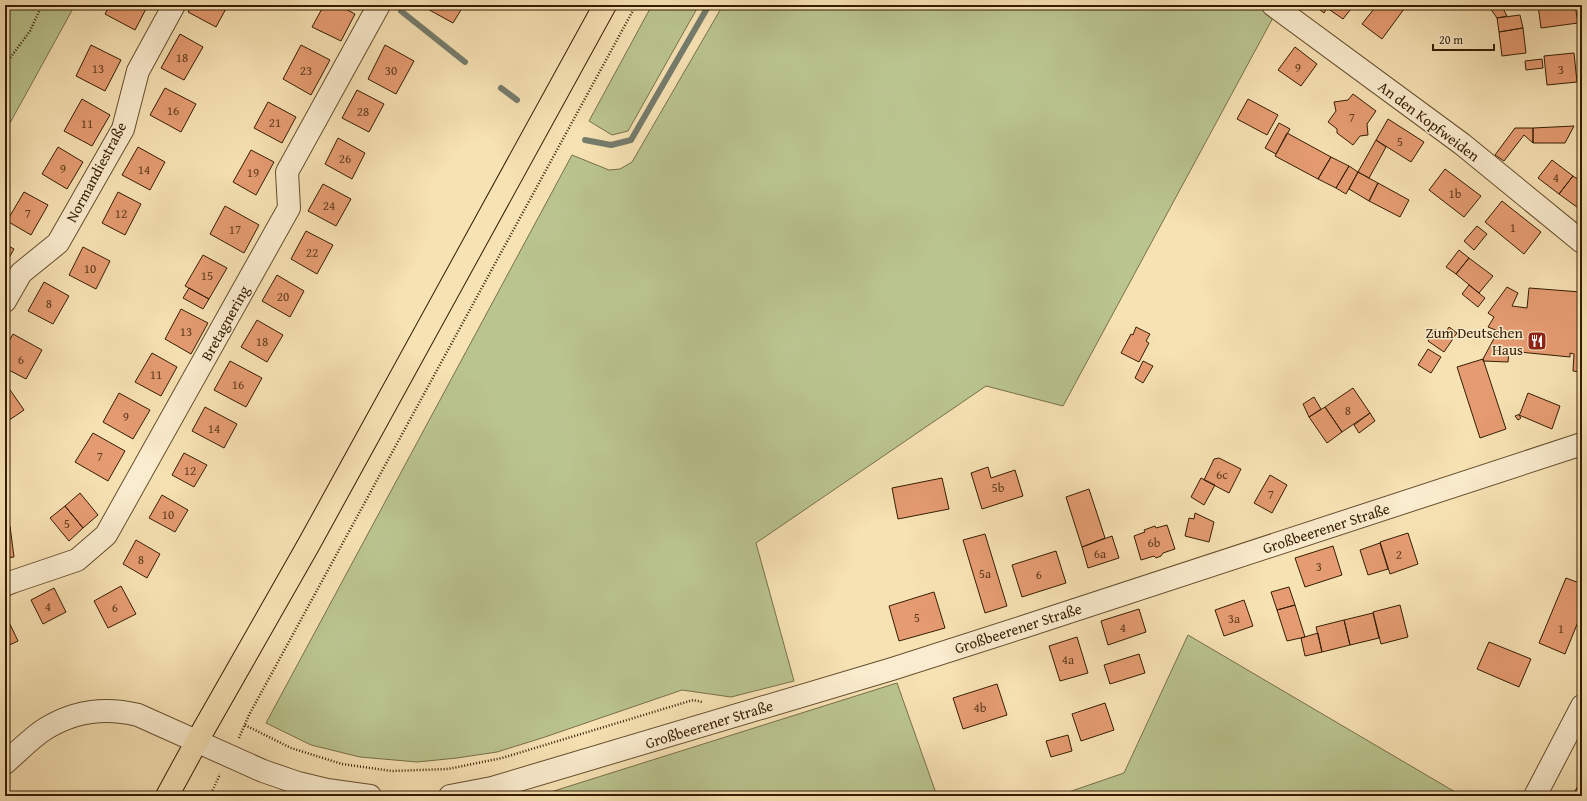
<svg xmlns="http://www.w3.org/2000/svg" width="1587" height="801" viewBox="0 0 1587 801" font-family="'Gentium Book Plus',serif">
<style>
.green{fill:#bac48f;stroke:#787048}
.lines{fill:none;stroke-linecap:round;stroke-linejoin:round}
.stream{stroke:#757c6d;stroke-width:6}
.building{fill:#e69c72;stroke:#351d02}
.minor-casing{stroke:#664e2e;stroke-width:24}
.major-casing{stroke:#351d02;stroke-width:24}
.path{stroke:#351d02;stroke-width:2.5;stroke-dasharray:1 2;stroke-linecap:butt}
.minor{stroke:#faecce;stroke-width:22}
.major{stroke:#f7e2b4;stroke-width:22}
.labels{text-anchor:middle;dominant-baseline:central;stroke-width:3;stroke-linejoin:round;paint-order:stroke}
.number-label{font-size:13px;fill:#613d1e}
.street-label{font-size:15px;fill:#351d02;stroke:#faecce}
.poi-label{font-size:15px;fill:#351d02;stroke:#faecce;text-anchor:end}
</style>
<rect width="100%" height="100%" fill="#f7e2b4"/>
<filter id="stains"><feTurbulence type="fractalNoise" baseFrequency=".005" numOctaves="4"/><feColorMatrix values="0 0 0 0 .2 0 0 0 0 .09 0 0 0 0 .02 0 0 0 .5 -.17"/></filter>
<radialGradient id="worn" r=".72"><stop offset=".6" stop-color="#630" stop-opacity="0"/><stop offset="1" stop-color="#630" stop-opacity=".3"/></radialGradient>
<!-- green -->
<path class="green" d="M5,5H75L5,132Z
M652,5H699L628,131L612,135L589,121Z
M723,5H1262L1275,14L1063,406L986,386L756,543L794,681L731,697L682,690L542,738L497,752L457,758L417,762L360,757L311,745L266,723L572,155L609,170L620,169L632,162Z
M1188,635L1462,796H1057L1124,773Z
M897,683L937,796H538Z"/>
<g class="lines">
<!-- stream -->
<path class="stream" d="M401,11L465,62
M501,88L517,100
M585,140L611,145L631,140L709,5"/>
</g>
<!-- building -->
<path class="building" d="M110,5H148L135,30L105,14Z
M192,5H228L216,27L188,12Z
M324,5H338L355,14L341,41L312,27Z
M425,5H464L453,23L424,7Z
M1314,5H1354L1343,19L1327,8L1324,13Z
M1377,5H1407L1382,39L1362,24Z
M1495,5H1501L1507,16L1497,18L1490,8Z
M1538,5H1575L1578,23L1541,28Z
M1520,15L1523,28L1499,32L1497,18Z
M1523,28L1526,53L1502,56L1499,32Z
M180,34L203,47L184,80L161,68Z
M91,45L121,60L105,91L76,76Z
M301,45L330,60L311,95L283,79Z
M385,45L414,61L396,94L368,79Z
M1295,47L1317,64L1301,86L1278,70Z
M1574,53L1577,82L1547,85L1544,56Z
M1542,59L1543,68L1526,70L1525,61Z
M165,88L196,104L181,132L150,115Z
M357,90L384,104L369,132L342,118Z
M1353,94L1376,111L1367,124L1368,135L1360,136L1353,145L1337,133V129L1328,122L1336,111L1334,102L1348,100Z
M82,99L110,115L92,146L64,131Z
M1248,99L1278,115L1267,135L1237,119Z
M268,102L296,117L282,143L254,128Z
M1388,119L1424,142L1411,162L1376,140Z
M1279,123L1290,129L1276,154L1265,148Z
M1574,126L1565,143H1533V128Z
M1515,128H1533V143L1524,135L1504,161L1495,155Z
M1287,133L1331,157L1318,179L1275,156Z
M338,138L365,153L352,179L325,164Z
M1376,140L1386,147L1369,178L1358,172Z
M58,147L83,162L67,189L42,174Z
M138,147L165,162L150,190L122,175Z
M251,150L274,162L256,195L233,182Z
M1331,157L1349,166L1336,188L1318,179Z
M1552,160L1573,176L1559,194L1538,178Z
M1349,166L1358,172L1346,194L1336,188Z
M1445,169L1481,196L1464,217L1429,190Z
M1358,172L1378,183L1369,201L1349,189Z
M1573,176L1582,182V208L1581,210L1559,194Z
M1378,183L1409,200L1400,217L1369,201Z
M323,184L351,199L336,226L308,211Z
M24,192L48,205L31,235L7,221Z
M118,192L141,204L125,235L102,223Z
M1502,201L1541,232L1524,254L1485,222Z
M225,206L259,225L244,253L210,234Z
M1477,226L1487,234L1474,250L1464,241Z
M306,231L333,245L317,274L291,259Z
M5,244L14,249L5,265Z
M83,247L110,261L96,289L69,275Z
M1459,250L1469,258L1456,274L1446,267Z
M203,255L227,268L209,299L185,286Z
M1469,258L1493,276L1479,293L1456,274Z
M277,275L304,291L290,317L262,301Z
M44,282L69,296L53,324L28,311Z
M1469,285L1485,298L1478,307L1462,294Z
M1507,287L1518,293L1512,306L1527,308L1529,288L1581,292L1579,313H1582V378H1581V372L1573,371L1574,354L1570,353V357L1509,351L1508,362L1483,361V359L1498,331L1488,327L1494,317L1488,313Z
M189,288L209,299L203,309L183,298Z
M181,309L208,323L191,354L165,339Z
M257,320L283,335L267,362L241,347Z
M1136,327L1150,334L1146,341L1149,343L1139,362L1121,353L1131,334L1133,335Z
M1449,327L1457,333L1444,352L1428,341L1435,329L1444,335Z
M13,334L42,350L26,379L5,368V348Z
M1428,349L1441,357L1431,373L1418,365Z
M152,353L177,367L161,396L135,382Z
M1483,359L1506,429L1480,438L1457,367Z
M230,361L262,378L246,407L214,390Z
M1143,361L1153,366L1143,383L1135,378Z
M6,384L24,410L5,423V385Z
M1353,388L1370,413L1342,432L1325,407Z
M119,393L150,410L133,439L103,422Z
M1528,393L1560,406L1552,429L1519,415L1521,418L1518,420L1515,416L1520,414Z
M1314,397L1321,409L1309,417L1303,404Z
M205,407L237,424L224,448L192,431Z
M1325,407L1342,432L1327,443L1309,417Z
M1370,413L1375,421L1359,433L1354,425Z
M93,433L125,451L108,481L75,462Z
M184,453L207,465L194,487L172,475Z
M1219,458L1241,469L1229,493L1204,480L1214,459Z
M988,467L991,478L1015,470L1023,496L982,509L971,473Z
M1270,475L1287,485L1272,513L1254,503Z
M942,478L949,509L898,519L892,488Z
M1201,478L1215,485L1204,505L1191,497Z
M1089,489L1105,538L1082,547L1066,497Z
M80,493L98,515L83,528L65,506Z
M162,495L188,510L175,532L149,518Z
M65,506L83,528L69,541L50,518Z
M1195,513L1214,522L1209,542L1185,536L1189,518L1194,519Z
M1167,525L1175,549L1163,553L1161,556L1156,558L1154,556L1141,560L1134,536L1145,532L1144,530L1155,526L1156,528Z
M10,526L14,557L5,558V527Z
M1408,533L1418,564L1390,574L1380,542Z
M985,534L1007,606L985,613L963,540Z
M1112,536L1119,558L1088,568L1082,547Z
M136,540L160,554L147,578L123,564Z
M1380,543L1388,569L1368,575L1360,550Z
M1333,546L1342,575L1305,587L1295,558Z
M1056,551L1066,583L1022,597L1012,565Z
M1566,578L1582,584V612L1565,654L1539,643Z
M121,586L136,614L108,628L94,601Z
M1289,587L1295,605L1277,610L1271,592Z
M54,588L66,612L43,624L31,600Z
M934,592L945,628L899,641L889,606Z
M1244,600L1253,626L1224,636L1215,610Z
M1295,605L1305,637L1287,641L1277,610Z
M1400,605L1408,637L1381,644L1373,612Z
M1139,609L1146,632L1108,645L1101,621Z
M1373,613L1379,638L1350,645L1344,620Z
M6,616L18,641L5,647V617Z
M1344,620L1350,645L1322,652L1316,627Z
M1318,633L1322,652L1305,656L1301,638Z
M1077,637L1088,673L1060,681L1049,646Z
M1489,642L1531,659L1519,687L1477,669Z
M1139,654L1145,673L1110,684L1104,665Z
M997,684L1007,715L963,729L953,698Z
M1105,703L1114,730L1081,741L1072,714Z
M1068,735L1072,751L1051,757L1046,741Z
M1582,779V795L1575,791Z"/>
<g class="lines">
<defs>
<path id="minor" d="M1273,5L1462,144L1582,242
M5,301L21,273L58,243L123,129L138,71L174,5
M5,585L12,582L77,560L106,535L289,208L287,172L379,5
M5,763C18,752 31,738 45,729C74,711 106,707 138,715L263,771L298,783L327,790L370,796
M450,796L492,788L892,669L1023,627L1582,444
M1535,796L1582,706"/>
<path id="major" d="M167,796L197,741L309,544L605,5"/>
</defs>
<!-- minor casing -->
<use href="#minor" class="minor-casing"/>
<!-- major casing -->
<use href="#major" class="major-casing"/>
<!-- path -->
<path class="path" d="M5,65L30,31L42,5
M245,725L291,748L342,764L392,771L448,769L502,758L693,700L702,702
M239,738L249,715L636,5
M210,796L220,774
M246,796H250"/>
<!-- minor -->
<use href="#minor" class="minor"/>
<!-- major -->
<use href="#major" class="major"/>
</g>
<!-- icons -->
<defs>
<symbol id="restaurant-square" viewBox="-11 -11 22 22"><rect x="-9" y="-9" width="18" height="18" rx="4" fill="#8f2418" stroke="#faecce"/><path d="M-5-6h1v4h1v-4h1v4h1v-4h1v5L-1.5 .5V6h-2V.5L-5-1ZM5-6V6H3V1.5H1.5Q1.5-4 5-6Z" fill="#fff"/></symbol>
</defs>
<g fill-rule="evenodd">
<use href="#restaurant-square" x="1526" y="330" width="22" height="22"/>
</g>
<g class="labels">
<!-- number labels -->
<g class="number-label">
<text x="182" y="57">18</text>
<text x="1298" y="67">9</text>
<text x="98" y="68">13</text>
<text x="1561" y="69">3</text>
<text x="306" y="70">23</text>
<text x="391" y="70">30</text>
<text x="173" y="110">16</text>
<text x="363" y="111">28</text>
<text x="1352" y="117">7</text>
<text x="275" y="122">21</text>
<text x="87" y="123">11</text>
<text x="1400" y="141">5</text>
<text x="345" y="158">26</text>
<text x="63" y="168">9</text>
<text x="144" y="169">14</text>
<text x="253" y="172">19</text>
<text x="1556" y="177">4</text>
<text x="1455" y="193">1b</text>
<text x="329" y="205">24</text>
<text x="28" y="213">7</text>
<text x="121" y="213">12</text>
<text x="1513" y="227">1</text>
<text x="235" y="229">17</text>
<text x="312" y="252">22</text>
<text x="90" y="268">10</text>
<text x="207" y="275">15</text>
<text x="283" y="296">20</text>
<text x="49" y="303">8</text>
<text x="186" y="331">13</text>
<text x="262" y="341">18</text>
<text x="21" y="359">6</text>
<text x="156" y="374">11</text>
<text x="238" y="384">16</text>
<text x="1348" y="410">8</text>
<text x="126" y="416">9</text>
<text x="214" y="428">14</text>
<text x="100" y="456">7</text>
<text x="190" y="470">12</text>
<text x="1222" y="474">6c</text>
<text x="998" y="487">5b</text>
<text x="1271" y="494">7</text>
<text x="168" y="514">10</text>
<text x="67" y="523">5</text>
<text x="1154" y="542">6b</text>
<text x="1100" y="553">6a</text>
<text x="1399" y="554">2</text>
<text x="141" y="559">8</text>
<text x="1319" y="566">3</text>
<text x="985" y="573">5a</text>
<text x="1039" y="574">6</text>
<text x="48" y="606">4</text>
<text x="115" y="607">6</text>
<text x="917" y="617">5</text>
<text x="1234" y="618">3a</text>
<text x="1123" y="627">4</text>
<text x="1561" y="628">1</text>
<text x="1068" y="659">4a</text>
<text x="980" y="707">4b</text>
</g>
<!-- street labels -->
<g class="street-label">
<text transform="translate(1429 121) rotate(37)">An den Kopfweiden</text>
<text transform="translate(96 172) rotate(-62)">Normandiestraße</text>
<text transform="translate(225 323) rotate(-61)">Bretagnering</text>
<text transform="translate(1326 528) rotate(-18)">Großbeerener Straße</text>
<text transform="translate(1018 628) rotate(-18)">Großbeerener Straße</text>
<text transform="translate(709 724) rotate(-17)">Großbeerener Straße</text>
</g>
<!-- poi labels -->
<g class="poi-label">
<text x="1523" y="332">Zum Deutschen<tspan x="1523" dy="17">Haus</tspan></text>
</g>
</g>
<!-- margin -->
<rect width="1587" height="801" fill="none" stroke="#f7e2b4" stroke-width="20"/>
<rect x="6" y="6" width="1575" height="789" fill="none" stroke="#351d02" stroke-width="2"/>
<rect x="10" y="10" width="1567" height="781" fill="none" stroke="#351d02"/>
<!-- scale -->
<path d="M1433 44v6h61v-6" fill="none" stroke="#351d02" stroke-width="2"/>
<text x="1439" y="44" font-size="12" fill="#351d02" stroke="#faecce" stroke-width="3" paint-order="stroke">20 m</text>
<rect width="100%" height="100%" filter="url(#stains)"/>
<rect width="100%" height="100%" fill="url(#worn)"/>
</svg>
